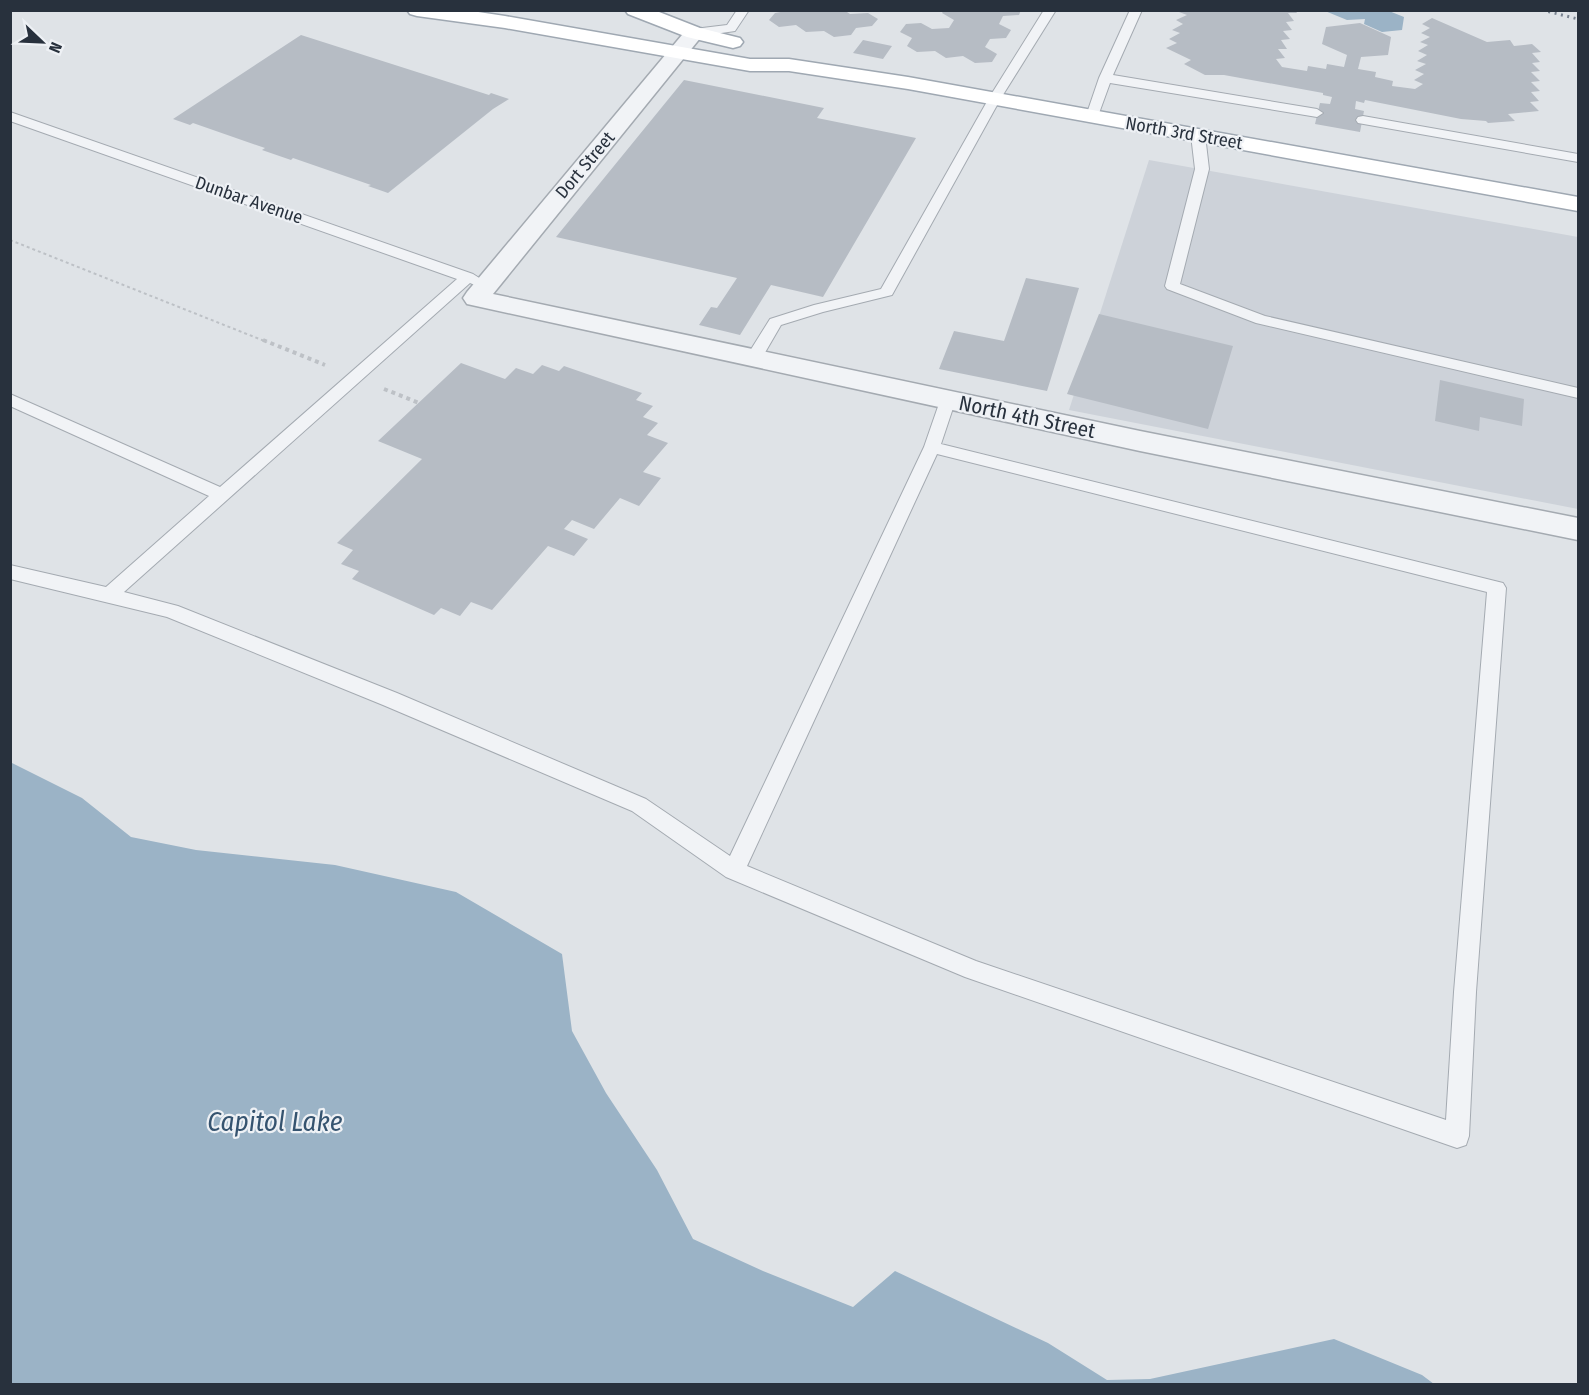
<svg xmlns="http://www.w3.org/2000/svg" width="1589" height="1395" viewBox="0 0 1589 1395" font-family="'Fira Sans Condensed',sans-serif">
<style>
.built{fill:#cdd2d9}
.water{fill:#9bb3c6}
.building{fill:#b6bcc4}
.lines{fill:none;stroke-linecap:round;stroke-linejoin:round}
.service-casing{stroke:#a4aab1;stroke-width:2}
.minor-casing{stroke:#a4aab1;stroke-width:3}
.primary-casing{stroke:#9fa8b2;stroke-width:3}
.path-far1{stroke:#bdc1c6;stroke-width:2;stroke-dasharray:3 3;stroke-linecap:butt}
.path{stroke:#bdc1c6;stroke-width:4;stroke-dasharray:4 4;stroke-linecap:butt}
.service{fill:#f1f3f6;fill-rule:evenodd}
.minor{fill:#f1f3f6;fill-rule:evenodd}
.primary{fill:#fff;fill-rule:evenodd}
.rail{stroke:#798390;stroke-width:3;stroke-dasharray:2 4.5;stroke-linecap:butt}
.labels{text-anchor:middle;dominant-baseline:central;stroke-width:4.5;stroke-linejoin:round;paint-order:stroke}
.far-street-label{font-size:18px;fill:#28313d;stroke:#eef1f5}
.street-label{font-size:21px;fill:#28313d;stroke:#eef1f5}
.near-water-label{font-size:27px;font-style:italic;fill:#35536f;stroke:#eef1f5}
</style>
<rect width="100%" height="100%" fill="#dfe3e7"/>
<!-- built -->
<path class="built" d="M1149,160L1578,237V509L1069,410Z"/>
<!-- water -->
<path class="water" d="M1325,11H1389L1404,17L1402,30L1382,32L1364,24L1365,19L1347,20Z
M10,762L82,798L131,837L196,850L335,865L456,892L562,954L572,1031L606,1093L657,1170L693,1239L763,1271L853,1307L895,1271L1048,1343L1107,1380L1150,1379L1334,1339L1422,1375L1434,1384H11Z"/>
<!-- building -->
<path class="building" d="M792,10H844L850,14L868,13L878,19L872,26L856,28L851,35L834,37L824,31L806,32L796,25L779,27L769,20L775,13Z
M944,10H1021L1019,15L1003,16L999,24L1011,30L1006,38L990,39L985,47L997,54L992,62L975,63L963,56L946,58L935,51L917,52L907,46L912,38L900,32L906,24L921,23L932,29L949,28L954,20L942,13Z
M1182,10H1295L1297,13H1288L1294,21L1286,22L1292,30L1283,31L1290,39L1281,40L1287,49H1278L1285,58L1276,59L1282,67L1307,71L1308,66L1326,69L1327,64L1344,67L1347,55L1322,44L1326,27L1360,23L1391,37L1388,55L1361,57L1358,69L1376,72L1375,77L1393,81L1392,86L1415,89L1423,84L1414,80L1424,74L1415,70L1426,64L1417,61L1427,55L1418,51L1428,45L1420,42L1430,37L1421,33L1430,28L1422,24L1432,18L1487,42L1510,40L1514,46L1532,44L1541,52L1532,53L1540,62L1532,63L1540,71L1531,72L1540,81L1531,82L1540,91L1531,92L1539,101L1530,102L1539,111L1508,114L1515,121L1488,123L1486,121L1461,119L1365,100L1364,103L1356,101L1355,109L1364,111L1360,132L1315,124L1320,103L1330,104L1332,97L1323,95V93L1224,75H1205L1184,64L1191,60L1166,48L1177,43L1169,39L1180,33L1172,30L1183,24L1176,20L1187,15L1179,12Z
M301,35L489,95L491,93L509,99L493,109L388,193L368,186L371,185L293,158L291,160L262,150L265,148L193,123L190,125L173,119Z
M863,40L892,46L883,59L853,53Z
M684,80L824,108L817,118L916,138L823,297L771,285L740,335L699,325L711,307L717,308L737,278L556,237Z
M1026,278L1079,288L1047,391L939,369L954,331L1004,341Z
M1099,314L1233,346L1208,429L1067,394Z
M461,363L505,379L516,368L533,374L542,365L559,371L564,366L642,393L636,400L653,406L643,417L658,423L647,435L668,443L643,472L661,478L639,506L620,498L594,529L572,520L564,529L588,539L574,556L548,546L492,610L471,602L460,616L441,608L434,615L352,579L359,571L341,564L353,550L337,543L422,459L378,441Z
M1440,380L1524,399L1522,426L1480,417L1479,431L1435,421Z"/>
<g class="lines">
<defs>
<path id="service" d="M737,10H749L735,31L694,37L688,33L694,29L727,25Z
M1044,10H1056L1001,98L892,295L823,312L781,325L759,363H747L745,359L770,319L814,305L881,289L989,98Z
M1130,10H1142L1113,75L1317,109L1323,113L1317,117L1110,83L1098,116L1092,120L1087,119L1086,116L1099,78Z
M10,112L473,274L484,281L477,286L470,283L124,592L178,606L397,693L646,799L730,856L924,447L942,395H954L956,399L941,444L1503,583L1506,588L1476,992L1469,1136L1466,1145L1457,1148L965,977L726,877L632,811L383,705L167,617L10,579V565L106,587L209,496L10,406V394L220,487L457,279L10,121ZM937,454L1487,592L1454,992L1446,1120L976,961L747,866Z
M1363,116L1578,154V162L1358,123L1356,120L1358,117Z
M1198,131L1205,135L1209,169L1180,284L1265,316L1578,388V398L1256,323L1167,289L1165,286L1195,169L1191,135Z"/>
<path id="minor" d="M694,27L701,29L704,33L701,37L493,294L1140,431L1578,518V540L1140,451L467,304L463,298L467,292L687,29Z"/>
<path id="primary" d="M407,10H465L505,16L750,59H789L908,77L1578,197V211L908,89L789,71H750L505,28L417,16L410,14Z
M625,10H654L700,28L740,38L743,42L740,46L733,48L687,37L628,14Z"/>
</defs>
<!-- service casing -->
<use href="#service" class="service-casing"/>
<!-- minor casing -->
<use href="#minor" class="minor-casing"/>
<!-- primary casing -->
<use href="#primary" class="primary-casing"/>
<!-- path-far1 -->
<path class="path-far1" d="M10,240L267,342"/>
<!-- path -->
<path class="path" d="M263,340L325,365
M384,389L419,403"/>
<!-- service -->
<use href="#service" class="service"/>
<!-- minor -->
<use href="#minor" class="minor"/>
<!-- primary -->
<use href="#primary" class="primary"/>
<!-- rail -->
<path class="rail" d="M1542,10L1578,19"/>
</g>
<g class="labels">
<!-- far-street labels -->
<g class="far-street-label">
<text transform="translate(1184 133) rotate(10)">North 3rd Street</text>
<text transform="translate(585 165) rotate(-50)">Dort Street</text>
<text transform="translate(249 200) rotate(19)">Dunbar Avenue</text>
</g>
<!-- street labels -->
<g class="street-label">
<text transform="translate(1027 417) rotate(12)">North 4th Street</text>
</g>
<!-- near-water labels -->
<g class="near-water-label">
<text x="275" y="1122">Capitol Lake</text>
</g>
</g>
<!-- border -->
<rect width="1589" height="1395" fill="none" stroke="#28313d" stroke-width="24"/>
<!-- north arrow -->
<g transform="translate(42 42) rotate(113)" stroke="#eef1f5" stroke-width="4.5" paint-order="stroke">
<path d="M0-4.5L10 22L0 15L-10 22Z" fill="#28313d"/>
<text y="-9" font-size="16" font-weight="bold" text-anchor="middle" fill="#28313d">N</text>
</g>
</svg>
